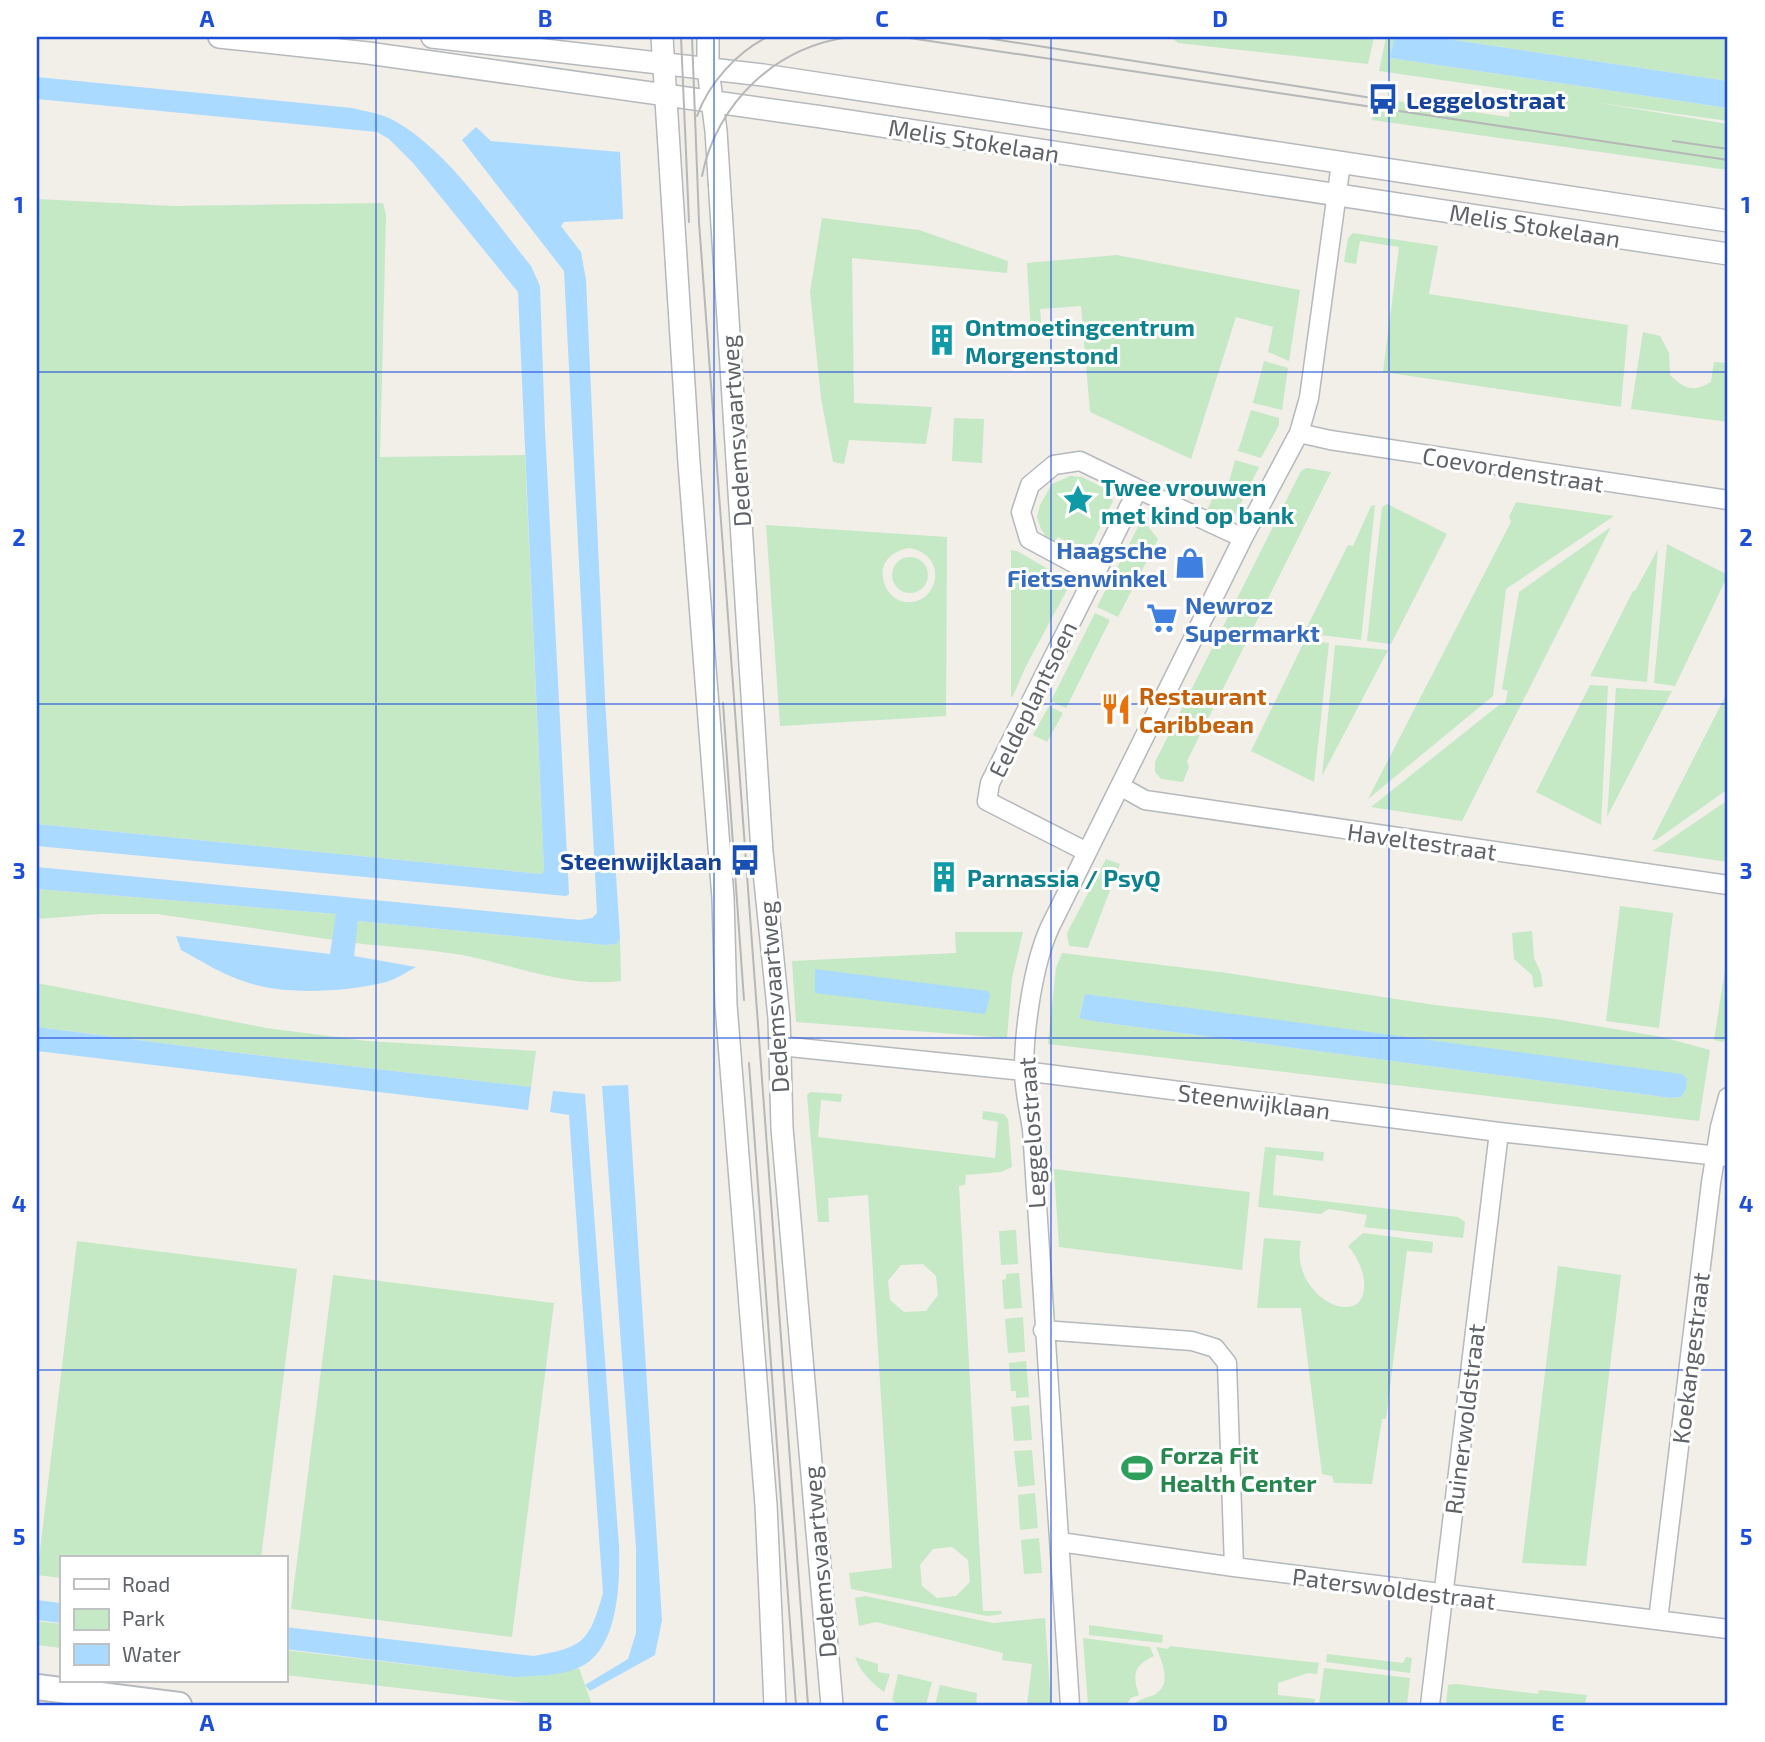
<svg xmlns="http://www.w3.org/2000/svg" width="1765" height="1742" viewBox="0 0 1765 1742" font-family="'Exo 2',sans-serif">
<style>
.green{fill:#c5e8c5;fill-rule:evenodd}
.water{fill:#aadaff}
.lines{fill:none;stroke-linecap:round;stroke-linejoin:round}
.minor-casing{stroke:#b5b8bc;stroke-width:21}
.tertiary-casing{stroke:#b5b8bc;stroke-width:24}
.secondary-casing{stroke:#b6babf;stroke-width:28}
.minor{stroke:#fff;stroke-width:18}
.tertiary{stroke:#fff;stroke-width:21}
.secondary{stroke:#fff;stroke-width:24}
.tram{stroke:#b6b7b8;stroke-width:2}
.grid{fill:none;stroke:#1d4ed8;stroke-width:2;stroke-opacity:0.55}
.labels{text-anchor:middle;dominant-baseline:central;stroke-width:6;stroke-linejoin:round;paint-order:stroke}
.transit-label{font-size:24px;font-weight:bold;fill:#164399;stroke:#fff;text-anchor:start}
.street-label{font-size:24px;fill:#5f6368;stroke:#fff}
.culture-label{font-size:24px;font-weight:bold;fill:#0d838f;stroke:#fff;text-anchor:start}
.shop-label{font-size:24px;font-weight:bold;fill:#366cbe;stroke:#fff;text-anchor:end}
.food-label{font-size:24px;font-weight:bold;fill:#c56008;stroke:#fff;text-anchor:start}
.leisure-label{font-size:24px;font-weight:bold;fill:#27864d;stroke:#fff;text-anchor:start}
.neatline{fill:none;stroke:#1d4ed8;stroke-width:2.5}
.grid-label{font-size:23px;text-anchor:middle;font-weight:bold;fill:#1d4ed8}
</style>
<rect width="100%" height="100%" fill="#f1efe8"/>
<!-- green -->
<path class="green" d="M1171,37H1226L1228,39L1230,37H1374L1368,64L1178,43Z
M1386,37H1394L1390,58L1728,108V121L1593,102L1728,124V170L1372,120L1375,98L1509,117L1512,90L1379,71Z
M1434,37H1728V81Z
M37,199L174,206L383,203L386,215L380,457L525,455L544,869L542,874L37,824Z
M822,218L919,230L1008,261L1007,273L852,258L854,403L932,407L926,444L849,440L844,464L833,462L821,398L810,292Z
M1353,233L1438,246L1429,294L1628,325L1621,407L1383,372L1399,247L1360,241L1356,264L1344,262L1348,238Z
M1117,255L1300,290L1289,361L1268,352L1273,327L1236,317L1191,459L1090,412L1081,306L1040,309L1042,333H1031L1027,263Z
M1643,332L1660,336L1669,353L1670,375C1685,389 1692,393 1711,382L1714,362L1728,363V422L1631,409Z
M1264,361L1288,368L1282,410L1253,403Z
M1251,410L1279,418V425L1261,458L1238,451Z
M954,418L984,419L982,463L952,461Z
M1235,460L1259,467L1235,515L1225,517L1207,510L1221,481L1229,482Z
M1307,468L1331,472L1187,761L1189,767L1183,782L1161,779L1155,772V762L1301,471Z
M1070,476L1082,477L1110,491L1113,501L1088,552L1075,551L1076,547L1058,537L1054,542L1047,538L1041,529L1037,517L1040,505L1052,484Z
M1516,502L1614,516L1506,589L1493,696L1368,799L1511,522L1509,517Z
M1387,504L1447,534L1391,644L1367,641L1382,507Z
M1375,505L1361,640L1304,633L1348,545L1353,546L1371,506Z
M1142,519L1158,539L1118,617L1097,607Z
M766,525L947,537L946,716L780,726ZM909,548C952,555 937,611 901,601C893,598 886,591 884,582C878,563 892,551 909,548Z
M1611,527L1462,821L1371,807L1499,705L1505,704L1508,691L1502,689L1519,592Z
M1667,544L1728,575L1675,686L1654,683Z
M1658,549L1647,682L1590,676L1633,591H1635Z
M1011,550L1017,551L1065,579L1067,590L1026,666L1013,696L1011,697Z
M892 575a18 18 0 1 1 36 0a18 18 0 1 1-36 0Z
M1095,613L1110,620L1066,708L1051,701Z
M1305,640L1329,643L1314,782L1251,751Z
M1335,645L1388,650L1322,776Z
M1590,685L1608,686L1601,825L1536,792Z
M1616,688L1672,691L1607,817Z
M1728,691V789L1656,840H1652Z
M1049,706L1063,713L1047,742L1033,735Z
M1728,800V862L1653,851Z
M1106,859L1120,864L1088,948L1069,946L1067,933Z
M37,889L337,914L334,940L157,914H101L37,919Z
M1620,906L1673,913L1659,1028L1606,1021Z
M358,921L605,945L617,944L620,938L621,981C568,988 514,965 462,955C427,949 390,947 355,943Z
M1532,931L1534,958L1541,973L1543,986L1534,988L1532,975L1514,959L1512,933Z
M955,932H1023L1012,978L1007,1038L796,1022L792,961L956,953Z
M1728,950V1038L1723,1042L1714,1040Z
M1062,953L1220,972L1435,1005L1549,1018L1662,1037L1710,1050L1699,1121L1048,1044L1056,968ZM1085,994L1371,1034L1681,1097L1671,1098L1098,1022L1079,1017Z
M37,983L266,1028L367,1041L536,1051L531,1087L239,1053L37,1027Z
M810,1092L842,1094L841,1102L821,1100L818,1137L995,1158L998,1122L982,1119L983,1111L1004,1114L1008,1119L1012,1167L1001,1172L966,1175L965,1185L959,1186L983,1611H1001L1002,1614L987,1616L851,1589L849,1573L892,1568L868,1195L828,1198L829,1222H818L807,1095ZM923,1264L936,1276L938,1295L926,1311L904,1312L890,1300L888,1281L901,1265ZM952,1547L968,1560L970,1582L956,1596L937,1598L922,1586L920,1565L933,1549Z
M1265,1147L1324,1152L1323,1161L1276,1155L1273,1195L1458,1217L1465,1222L1463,1238L1364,1227L1367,1215L1329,1209L1321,1214L1258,1207Z
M1054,1169L1250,1192L1242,1270L1059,1247Z
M1016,1230L1018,1264L1001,1265L999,1231Z
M1363,1233L1433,1242L1432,1253L1407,1251L1386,1419H1382L1372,1484L1334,1483L1332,1476L1322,1474L1301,1308H1257L1264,1238L1301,1241C1288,1299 1369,1334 1364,1281C1363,1269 1356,1255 1348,1246Z
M77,1241L297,1269L261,1558H61V1578L37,1575Z
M1558,1266L1621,1275L1586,1566L1522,1563Z
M1019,1273L1022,1308L1004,1309L1002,1280L1006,1279V1274Z
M333,1275L554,1303L512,1637L291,1609Z
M1023,1317L1025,1352L1008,1353L1005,1319Z
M1026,1361L1029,1397L1016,1398V1391H1011L1009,1363Z
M1029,1405L1032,1440L1014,1441L1011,1407Z
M1032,1450L1035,1485L1018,1487L1014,1451Z
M1035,1493L1038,1528L1020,1530L1018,1495Z
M1039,1538L1042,1573L1024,1574L1021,1540Z
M865,1596L993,1623L1045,1618L1051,1705H1027L1032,1664L1002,1660L1003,1653L876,1622L859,1626L855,1598Z
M37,1621L61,1624V1648L37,1645Z
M1089,1625L1163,1635L1162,1643L1089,1635Z
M1083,1638L1150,1647L1154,1656C1134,1665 1132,1674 1139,1695L1131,1698L1126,1705H1088Z
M1170,1646L1319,1663L1317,1674L1308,1673L1278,1683V1695L1315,1699L1314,1705H1133C1139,1699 1146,1698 1154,1695C1173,1685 1162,1662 1156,1647L1168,1649Z
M285,1650L514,1677L547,1675L579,1668L592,1705H547L285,1675Z
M1327,1654L1403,1663L1406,1657L1412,1658L1410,1673L1326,1662Z
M855,1657L878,1664V1672L890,1674L884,1692C871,1682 861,1673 855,1657Z
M1324,1668L1410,1678L1407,1705H1319Z
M898,1674L932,1682L926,1705H898L892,1700Z
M1456,1684L1538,1694L1539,1690L1587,1695L1585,1705H1446L1448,1685Z
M940,1685L977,1693L976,1705H935Z"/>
<!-- water -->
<path class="water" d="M1394,37H1434L1728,81V108L1390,58Z
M37,77L352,108C364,111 378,113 389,118C444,145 492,218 531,266L540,286L545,430L569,894L566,896L37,846V824L542,874L544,869L518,292L414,164L389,139L377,132L37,99Z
M476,127L491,141L620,152L623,219L564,222L561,226L581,252L586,280L605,699L620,938L617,944L605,945L358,921L354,956L416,967C405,973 393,981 382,983C344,992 286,995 249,983C225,976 203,962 181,950L176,936L330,954L336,914L37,889V867L580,920L592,918L597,913L564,271L462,140Z
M815,969L988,991L990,996L985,1014L815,993Z
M1085,994L1682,1074L1687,1079L1686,1089L1681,1097L1671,1098L1098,1022L1079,1018Z
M37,1027L239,1053L531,1087L528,1110L37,1051Z
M628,1085L662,1620L655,1655L590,1691L585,1685L628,1659L636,1633V1548L602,1086Z
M553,1091L585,1094L619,1546C620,1583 619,1651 578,1668C559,1676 534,1676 514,1677L285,1649V1627L534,1656C583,1647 589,1643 603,1593L569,1115L550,1112Z
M37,1600L61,1603V1623L37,1620Z"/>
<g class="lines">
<defs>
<path id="minor" d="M1299,433L1330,440L1728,500
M1094,574L1029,539L1021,512L1030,485L1054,465L1080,461L1138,489
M1120,786L1145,800L1728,885
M1087,852L987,801L990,783L1138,489L1243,538
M780,1046L1024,1071L1499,1132L1728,1157
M1043,1330L1192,1341L1215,1348L1227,1363L1234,1567
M1060,1542L1234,1567L1728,1629
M1658,1620L1711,1183L1720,1127L1728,1097
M1070,1705L1032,1129C1029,1110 1024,1089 1024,1070C1024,1029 1033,964 1050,927L1243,538L1299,433L1309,398L1341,163
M1430,1705L1499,1132"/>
<path id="tertiary" d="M219,37L368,53L822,117L1728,254
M432,37L763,75L1728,221
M662,37L689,463L723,898L726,1005L766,1505L775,1705
M708,37V69L716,131L762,852L779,1018L782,1128L832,1705"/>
<path id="secondary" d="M37,1687L179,1705"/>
</defs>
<!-- minor casing -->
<use href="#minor" class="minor-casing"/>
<!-- tertiary casing -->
<use href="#tertiary" class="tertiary-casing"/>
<!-- secondary casing -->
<use href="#secondary" class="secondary-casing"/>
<!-- minor -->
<use href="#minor" class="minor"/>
<!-- tertiary -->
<use href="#tertiary" class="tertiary"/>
<!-- secondary -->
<use href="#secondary" class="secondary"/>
<!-- tram -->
<path class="tram" d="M681,37L689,222
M692,37L699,222L808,1705
M903,37L1728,160
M980,37L1385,100
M697,116C709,83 736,53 767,37
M1673,141L1728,149
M702,176C716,103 778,44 852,37
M723,703L744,1000
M749,1063L796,1705"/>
</g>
<!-- grid -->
<path class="grid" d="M376,37V1705M714,37V1705M1051,37V1705M1389,37V1705M37,372H1728M37,704H1728M37,1038H1728M37,1370H1728"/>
<!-- icons -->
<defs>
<symbol id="bus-bare" viewBox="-9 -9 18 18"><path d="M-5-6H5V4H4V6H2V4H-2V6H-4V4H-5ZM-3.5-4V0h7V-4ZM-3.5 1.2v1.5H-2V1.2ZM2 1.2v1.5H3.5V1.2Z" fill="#1a4fb4" stroke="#fff" stroke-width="2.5" paint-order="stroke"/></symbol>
<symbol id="building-bare" viewBox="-9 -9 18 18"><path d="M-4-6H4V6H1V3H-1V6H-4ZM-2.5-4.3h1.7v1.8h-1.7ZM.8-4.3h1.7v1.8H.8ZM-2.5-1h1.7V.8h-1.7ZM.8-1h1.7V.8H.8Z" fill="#0f9aa8" stroke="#fff" stroke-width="2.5" paint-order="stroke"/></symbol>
<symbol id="sight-bare" viewBox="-9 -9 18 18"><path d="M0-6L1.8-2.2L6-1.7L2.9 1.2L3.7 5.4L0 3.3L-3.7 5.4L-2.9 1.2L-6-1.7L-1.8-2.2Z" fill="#0f9aa8" stroke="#fff" stroke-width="2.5" paint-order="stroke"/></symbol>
<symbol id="shop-bare" viewBox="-9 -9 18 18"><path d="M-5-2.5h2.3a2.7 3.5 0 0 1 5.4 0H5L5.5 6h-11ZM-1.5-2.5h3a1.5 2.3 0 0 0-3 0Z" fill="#3f7fe0" stroke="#fff" stroke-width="2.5" paint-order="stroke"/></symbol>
<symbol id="supermarket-bare" viewBox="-9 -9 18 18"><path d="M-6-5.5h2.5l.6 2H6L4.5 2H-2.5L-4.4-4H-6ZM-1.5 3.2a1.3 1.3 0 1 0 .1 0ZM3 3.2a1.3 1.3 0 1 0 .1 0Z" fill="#3f7fe0" stroke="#fff" stroke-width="2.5" paint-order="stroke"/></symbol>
<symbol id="restaurant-bare" viewBox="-9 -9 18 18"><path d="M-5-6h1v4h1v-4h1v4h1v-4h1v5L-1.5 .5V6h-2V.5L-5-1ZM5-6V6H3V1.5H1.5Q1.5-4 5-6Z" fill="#e8710a" stroke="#fff" stroke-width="2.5" paint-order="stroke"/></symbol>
<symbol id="stadium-bare" viewBox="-9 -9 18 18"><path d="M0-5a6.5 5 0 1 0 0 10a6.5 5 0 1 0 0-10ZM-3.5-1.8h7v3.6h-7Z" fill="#2e9e5b" stroke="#fff" stroke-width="2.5" paint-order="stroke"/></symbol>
</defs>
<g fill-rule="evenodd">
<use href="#bus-bare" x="1361" y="77" width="44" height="44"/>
<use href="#building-bare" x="920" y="318" width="44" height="44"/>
<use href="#sight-bare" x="1056" y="478" width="44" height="44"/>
<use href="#shop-bare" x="1168" y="541" width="44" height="44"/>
<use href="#supermarket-bare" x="1140" y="596" width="44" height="44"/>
<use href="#restaurant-bare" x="1094" y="687" width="44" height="44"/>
<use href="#bus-bare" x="723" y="838" width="44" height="44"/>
<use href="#building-bare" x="922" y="855" width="44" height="44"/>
<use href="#stadium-bare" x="1115" y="1446" width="44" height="44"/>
</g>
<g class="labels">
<!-- transit labels -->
<g class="transit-label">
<text x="1406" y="99">Leggelostraat</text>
<text x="722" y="860" text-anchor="end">Steenwijklaan</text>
</g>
<!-- street labels -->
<g class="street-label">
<text transform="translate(974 140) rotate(9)">Melis Stokelaan</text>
<text transform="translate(1535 225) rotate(9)">Melis Stokelaan</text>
<text transform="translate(735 431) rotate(-94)">Dedemsvaartweg</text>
<text transform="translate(1513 469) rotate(9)">Coevordenstraat</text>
<text transform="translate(1032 699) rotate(-64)">Eeldeplantsoen</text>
<text transform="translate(1422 841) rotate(8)">Haveltestraat</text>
<text transform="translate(773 997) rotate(-94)">Dedemsvaartweg</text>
<text transform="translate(1254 1101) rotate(7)">Steenwijklaan</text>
<text transform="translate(1031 1133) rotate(-94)">Leggelostraat</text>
<text transform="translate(1690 1358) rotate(-83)">Koekangestraat</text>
<text transform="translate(1464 1419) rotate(-83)">Ruinerwoldstraat</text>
<text transform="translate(819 1562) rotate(-95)">Dedemsvaartweg</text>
<text transform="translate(1394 1588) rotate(7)">Paterswoldestraat</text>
</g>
<!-- culture labels -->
<g class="culture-label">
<text x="965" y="326">Ontmoetingcentrum<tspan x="965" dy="28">Morgenstond</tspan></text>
<text x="1101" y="486">Twee vrouwen<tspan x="1101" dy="28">met kind op bank</tspan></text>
<text x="967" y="877">Parnassia / PsyQ</text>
</g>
<!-- shop labels -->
<g class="shop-label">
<text x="1167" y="549">Haagsche<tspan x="1167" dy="28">Fietsenwinkel</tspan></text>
<text x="1185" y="604" text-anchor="start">Newroz<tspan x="1185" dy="28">Supermarkt</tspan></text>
</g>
<!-- food labels -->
<g class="food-label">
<text x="1139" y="695">Restaurant<tspan x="1139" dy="28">Caribbean</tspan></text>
</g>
<!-- leisure labels -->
<g class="leisure-label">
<text x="1160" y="1454">Forza Fit<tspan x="1160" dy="28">Health Center</tspan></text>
</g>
</g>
<!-- border -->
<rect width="1765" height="1742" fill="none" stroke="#ffffff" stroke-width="77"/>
<!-- legend -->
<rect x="60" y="1556" width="228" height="126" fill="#ffffff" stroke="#bfc1c3" stroke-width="2"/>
<rect x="74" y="1579" width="35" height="10" fill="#ffffff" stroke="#bfc1c3" stroke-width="2"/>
<text x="122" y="1592" font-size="21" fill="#5f6368">Road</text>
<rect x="74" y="1609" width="35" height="21" fill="#c5e8c5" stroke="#bfc1c3" stroke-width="2"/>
<text x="122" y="1626" font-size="21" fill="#5f6368">Park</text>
<rect x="74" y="1644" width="35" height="21" fill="#aadaff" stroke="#bfc1c3" stroke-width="2"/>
<text x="122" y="1662" font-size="21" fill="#5f6368">Water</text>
<rect x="38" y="38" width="1688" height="1666" class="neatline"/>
<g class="grid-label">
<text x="207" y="27">A</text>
<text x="545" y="27">B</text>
<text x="882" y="27">C</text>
<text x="1220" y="27">D</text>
<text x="1558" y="27">E</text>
<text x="19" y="213">1</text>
<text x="1746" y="213">1</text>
<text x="19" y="546">2</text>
<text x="1746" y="546">2</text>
<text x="19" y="879">3</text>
<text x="1746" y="879">3</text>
<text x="19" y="1212">4</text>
<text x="1746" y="1212">4</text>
<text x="19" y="1545">5</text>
<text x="1746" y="1545">5</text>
<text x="207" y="1731">A</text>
<text x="545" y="1731">B</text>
<text x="882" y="1731">C</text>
<text x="1220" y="1731">D</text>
<text x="1558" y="1731">E</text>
</g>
</svg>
